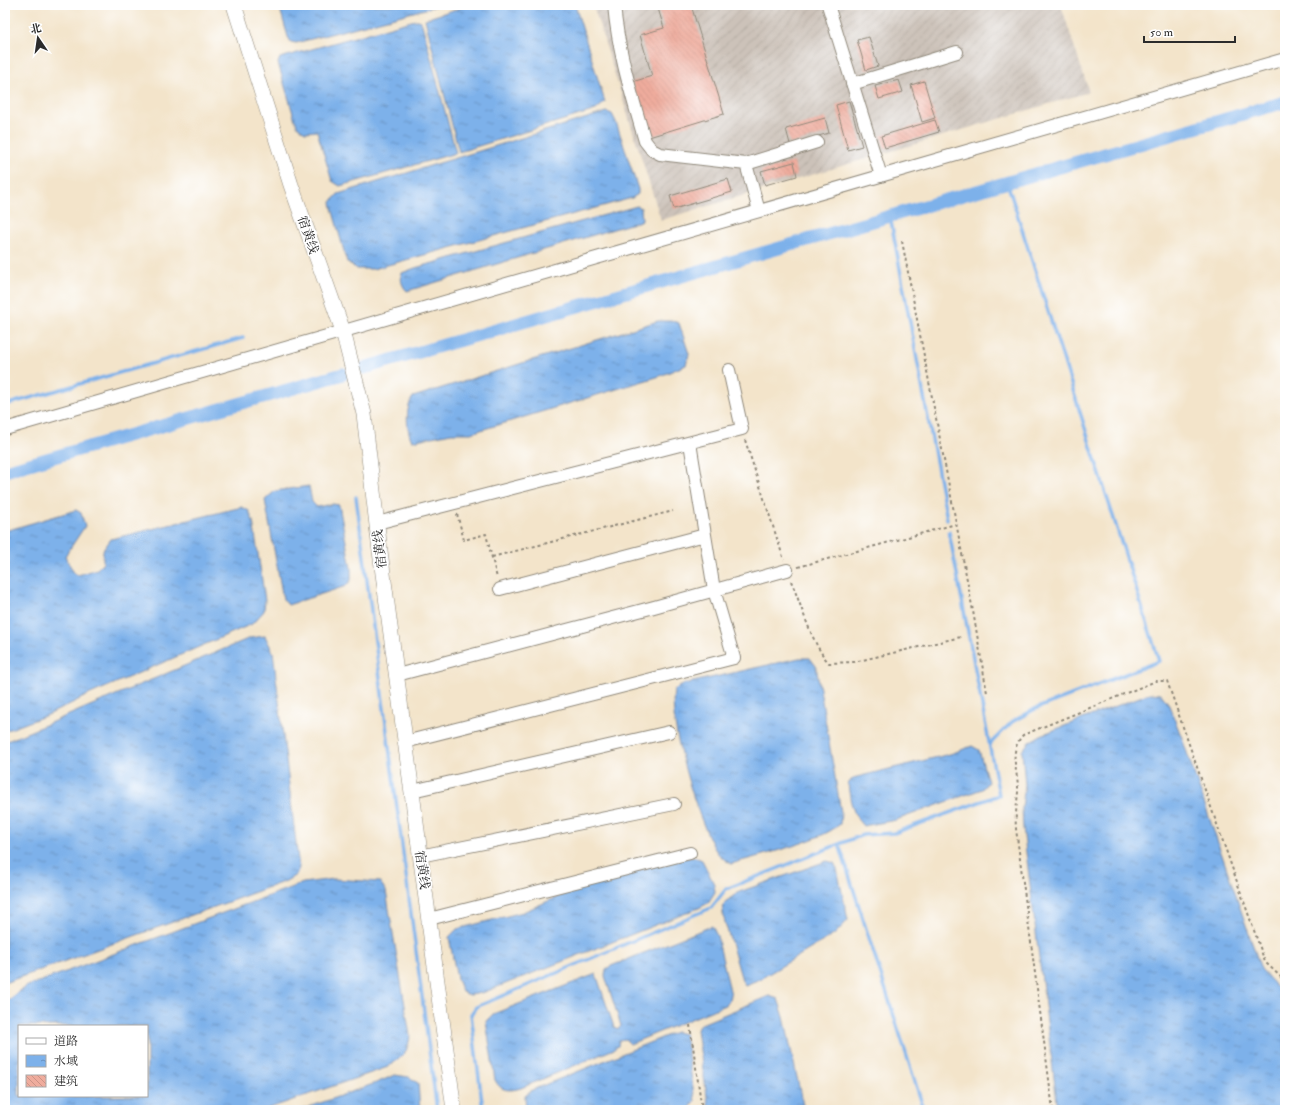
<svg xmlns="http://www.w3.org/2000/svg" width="1290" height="1115" viewBox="0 0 1290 1115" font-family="'IM FELL Double Pica','Noto Serif SC',serif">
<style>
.industrial{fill:url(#industrial-furrows)}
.water{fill:url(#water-ripples);stroke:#546e8a;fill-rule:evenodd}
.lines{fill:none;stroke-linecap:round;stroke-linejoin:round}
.stream{stroke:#7db1ea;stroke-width:3.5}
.canal{stroke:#7db1ea;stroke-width:13}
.building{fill:url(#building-back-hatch)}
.minor-casing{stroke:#8f887a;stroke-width:14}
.major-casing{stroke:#8f887a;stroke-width:16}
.path{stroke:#8f887a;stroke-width:2;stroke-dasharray:3 3;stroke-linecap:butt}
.minor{stroke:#fff;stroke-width:12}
.major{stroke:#fff;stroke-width:15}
.labels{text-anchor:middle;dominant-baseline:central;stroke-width:3;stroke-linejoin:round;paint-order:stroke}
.street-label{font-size:13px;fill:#2b2b2b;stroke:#fff}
</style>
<defs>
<pattern id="industrial-furrows" width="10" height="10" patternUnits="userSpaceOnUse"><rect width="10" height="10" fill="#ccc2b9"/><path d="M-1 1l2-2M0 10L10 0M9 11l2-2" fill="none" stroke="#afa79f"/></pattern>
<pattern id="water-ripples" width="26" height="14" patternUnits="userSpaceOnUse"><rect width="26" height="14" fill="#7db1ea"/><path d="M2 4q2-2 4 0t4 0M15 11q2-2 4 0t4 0" fill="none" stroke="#6790be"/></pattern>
<pattern id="building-back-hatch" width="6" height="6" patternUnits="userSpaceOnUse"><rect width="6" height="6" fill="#efac9d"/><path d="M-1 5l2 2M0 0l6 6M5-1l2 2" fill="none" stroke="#cd9487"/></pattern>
</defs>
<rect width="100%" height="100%" fill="#fff"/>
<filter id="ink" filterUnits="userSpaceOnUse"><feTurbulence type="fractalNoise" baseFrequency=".025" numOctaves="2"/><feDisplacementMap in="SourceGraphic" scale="8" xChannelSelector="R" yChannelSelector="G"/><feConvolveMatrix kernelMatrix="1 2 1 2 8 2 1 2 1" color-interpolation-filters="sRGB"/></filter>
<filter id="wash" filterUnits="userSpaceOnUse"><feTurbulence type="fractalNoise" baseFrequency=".012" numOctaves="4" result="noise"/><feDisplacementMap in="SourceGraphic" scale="16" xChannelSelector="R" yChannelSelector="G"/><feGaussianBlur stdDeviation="0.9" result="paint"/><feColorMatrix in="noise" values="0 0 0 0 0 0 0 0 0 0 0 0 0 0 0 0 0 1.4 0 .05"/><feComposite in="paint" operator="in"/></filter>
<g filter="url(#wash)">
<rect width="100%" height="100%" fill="#f3e4ca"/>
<!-- industrial -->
<path class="industrial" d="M593,5H1061L1089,92L661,220Z"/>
<!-- water -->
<path class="water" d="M279,5H440L296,43L291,42L288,37Z
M469,5H575L605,102L596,110L459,152L425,19Z
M415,20H419L422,24L456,153L340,186L332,181L317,131L305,132L298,127L295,120L278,63L280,58Z
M607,112L612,114L616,122L638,189V194L632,198L373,269H357L347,262L332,208L331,202L338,194Z
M637,206L641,208L642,220L637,222L407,291C402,286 400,280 402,273L415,268Z
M658,321H672L679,323L689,354L686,365L660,376L471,433H451L412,441C406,429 405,408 413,397Z
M309,486L312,502L317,507L333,504L339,505L351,568V580L346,586L288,605L283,599L265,500L275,491Z
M242,507L249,511L253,521L265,600L264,611L252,624L88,695L50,714L5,731V531L76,510L81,513L85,526L65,556L74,573L78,575L97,569L103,563V550L111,539Z
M265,636L273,652L299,868L296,875L286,881L7,982L5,979V742L250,638Z
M799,658H810L816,666L841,812L840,824C822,841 757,856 731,864C725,860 719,856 715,849C697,818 668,725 674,690L684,684Z
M1150,693L1161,694L1168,703L1182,738L1261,969L1278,988L1285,1011V1110H1058L1023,828L1022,808L1025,784L1022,751L1029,742L1041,735Z
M972,746L979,750L988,782L982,789L896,820L863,826C852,814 850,800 848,784L853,778L950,754Z
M695,857L702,860L714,884L715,892L708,903L699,908L482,993L470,995L462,992L457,979L449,937L457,929L523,912L592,882L683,858Z
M827,861L834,863L837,869L848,920L835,934L760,979L745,985L742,980L722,912L725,902L739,892Z
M334,879L380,882L386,891L410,1036C407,1055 403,1056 388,1067L264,1110H5V1003L25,987L303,883ZM19,1026H147V1096H19Z
M712,926L717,936L731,995L730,1000L725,1005L630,1044L625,1039L619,1040L618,1046L614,1049L521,1088C510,1091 501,1092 495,1080L486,1021L493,1014L596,974L614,1027L618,1029L621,1026L605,976L606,969L611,966Z
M769,996L778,999L784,1017L804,1110H709L697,1030L699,1025Z
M676,1032L685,1034L695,1101L689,1109L526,1110L525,1096L532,1090Z
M395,1075L409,1077L418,1083L420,1110H301L376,1083Z"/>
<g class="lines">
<!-- stream -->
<path class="stream" d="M890,216L947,519
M5,405L243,338
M356,497L437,1110
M990,744L1012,722L1035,709L1159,661L1007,182
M839,844L924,1110
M1279,961L1285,959
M483,1110L471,1014L476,1007L711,908L726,889L852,839L863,835L894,833L999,795L949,532"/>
<!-- canal -->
<path class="canal" d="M364,368L1285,102
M5,471L343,374"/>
</g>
<g id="blocks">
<!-- building -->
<path class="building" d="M657,5H691L724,114L649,137L632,82L652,76L640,35L664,28Z
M869,37L878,66L866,70L857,40Z
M899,80L903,92L879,99L875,86Z
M924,81L935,118L922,122L911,85Z
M849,101L862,146L848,150L836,105Z
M825,118L829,133L790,144L786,129Z
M935,120L939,132L885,148L881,136Z
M794,162L797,176L765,185L761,171Z
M728,179L732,192L674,209L670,196Z"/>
</g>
</g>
<g filter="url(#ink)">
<use href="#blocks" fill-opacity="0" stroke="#8f887a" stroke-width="1"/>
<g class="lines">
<defs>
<path id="minor" d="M614,5C618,52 632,96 645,141L652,150L660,154L746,164L817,142
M828,5L881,176
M852,84L957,52
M746,164L759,211
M5,429L1285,59
M377,523L742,429L729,370
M500,589L705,535
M397,675L654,607L787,570
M405,742L734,658L714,590L690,443
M412,791L669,732
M420,856L674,804
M429,919L690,853"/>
<path id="major" d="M234,5L291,185L343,331L364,414L380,551L454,1110"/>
</defs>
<!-- minor casing -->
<use href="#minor" class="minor-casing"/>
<!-- major casing -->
<use href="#major" class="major-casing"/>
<!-- path -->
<path class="path" d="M902,241L973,611L987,693
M745,440L784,560
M457,514L464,540L486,534L497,578
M492,557L673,511
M798,567L956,524
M791,581C801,604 812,645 829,663L854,662L961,637
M690,1025L702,1110
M1053,1110L1016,829C1015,816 1017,804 1018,792C1019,771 1007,753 1023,735L1156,681H1167L1265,962L1285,981"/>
<!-- minor -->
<use href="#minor" class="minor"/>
<!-- major -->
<use href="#major" class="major"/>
</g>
</g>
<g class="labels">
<!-- street labels -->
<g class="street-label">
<text transform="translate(308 235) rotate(71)">宿黄线</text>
<text transform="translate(380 549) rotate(-97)">宿黄线</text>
<text transform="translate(422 870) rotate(82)">宿黄线</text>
</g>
</g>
<!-- margin -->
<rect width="1290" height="1115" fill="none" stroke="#fff" stroke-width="20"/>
<!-- legend -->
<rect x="18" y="1025" width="130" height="72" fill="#ffffff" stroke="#aaaaaa"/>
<rect x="26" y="1038" width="20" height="6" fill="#ffffff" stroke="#aaaaaa"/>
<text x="54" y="1045" font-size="12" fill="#2b2b2b">道路</text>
<rect x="26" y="1055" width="20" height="12" fill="url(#water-ripples)" stroke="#aaaaaa"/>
<text x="54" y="1065" font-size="12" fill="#2b2b2b">水域</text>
<rect x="26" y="1075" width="20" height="12" fill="url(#building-back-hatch)" stroke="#aaaaaa"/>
<text x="54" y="1085" font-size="12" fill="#2b2b2b">建筑</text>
<!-- north arrow -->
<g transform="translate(38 38) rotate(347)" stroke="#ffffff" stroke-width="3" paint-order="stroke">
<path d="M0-3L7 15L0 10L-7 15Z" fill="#2b2b2b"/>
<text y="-6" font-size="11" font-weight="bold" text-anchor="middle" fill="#2b2b2b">北</text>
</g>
<!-- scale -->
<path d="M1144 36v6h91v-6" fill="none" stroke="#2b2b2b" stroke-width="2"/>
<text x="1150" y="36" font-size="12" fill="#2b2b2b" stroke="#ffffff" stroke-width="3" paint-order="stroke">50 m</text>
</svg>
